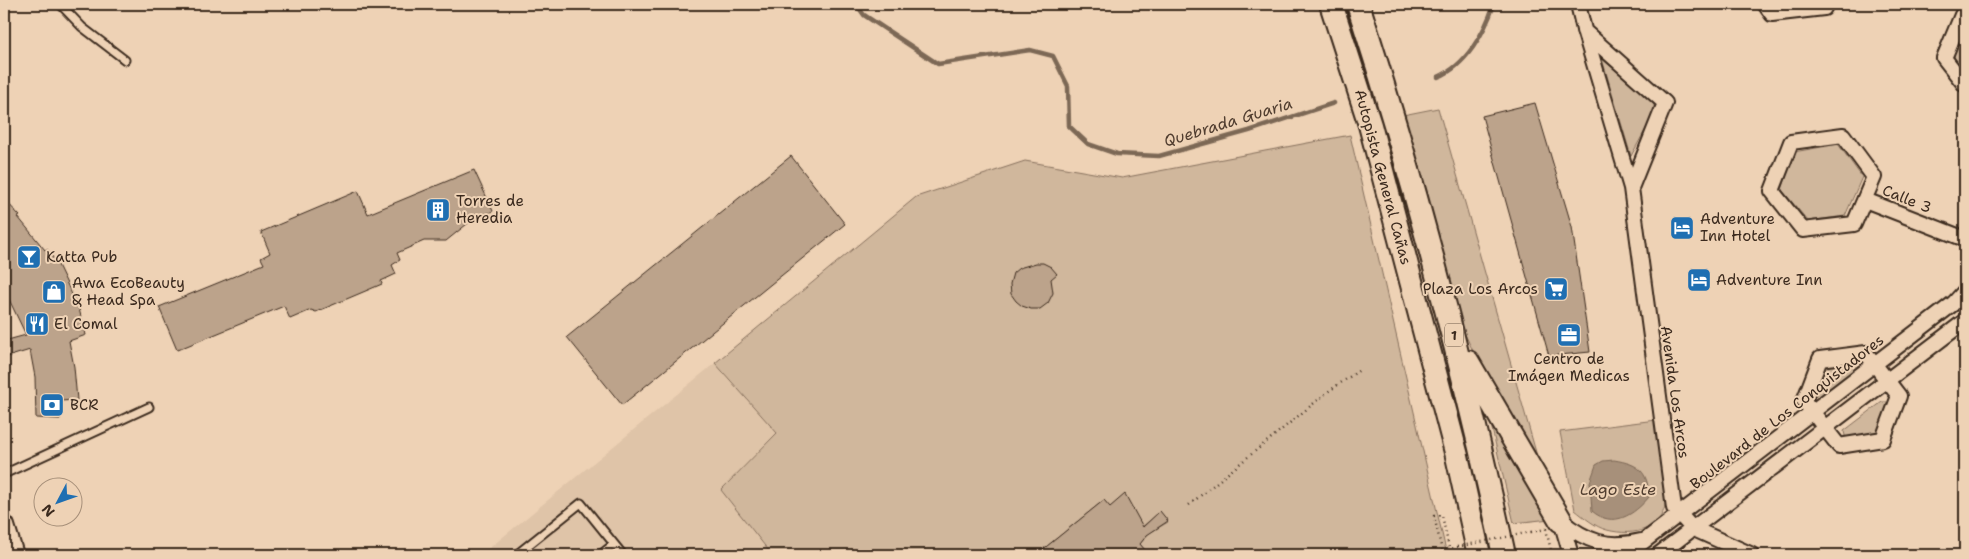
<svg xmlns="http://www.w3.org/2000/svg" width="1969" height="559" viewBox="0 0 1969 559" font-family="'Shantell Sans',sans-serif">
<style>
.built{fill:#dfc4a8}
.green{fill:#d0b79c;stroke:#86705d}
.water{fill:#a7907a;stroke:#7c6755}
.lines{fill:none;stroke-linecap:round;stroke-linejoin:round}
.stream{stroke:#7c6755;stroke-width:4.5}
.building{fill:#bca38b;stroke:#3b2a1e}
.service-casing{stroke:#3b2a1e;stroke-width:11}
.minor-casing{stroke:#3b2a1e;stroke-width:18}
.secondary-casing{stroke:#3b2a1e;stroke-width:24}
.trunk-casing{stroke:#3b2a1e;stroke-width:26}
.path{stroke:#3b2a1e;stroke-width:2.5;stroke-dasharray:1 4;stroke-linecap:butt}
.service{stroke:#eed2b5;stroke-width:7}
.minor{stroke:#eed2b5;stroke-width:14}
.secondary{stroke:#eed2b5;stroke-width:20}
.trunk{stroke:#eed2b5;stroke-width:22}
.path-bridge{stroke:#3b2a1e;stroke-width:2.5;stroke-dasharray:1 4;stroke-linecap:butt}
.labels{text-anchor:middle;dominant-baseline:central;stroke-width:4;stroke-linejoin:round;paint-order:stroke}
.shield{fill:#eed2b5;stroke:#715c4b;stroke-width:1}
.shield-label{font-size:14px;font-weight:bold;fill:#3b2a1e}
.street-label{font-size:15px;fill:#3b2a1e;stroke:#eed2b5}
.poi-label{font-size:15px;fill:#3b2a1e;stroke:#eed2b5;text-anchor:start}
.water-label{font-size:16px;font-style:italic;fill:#513e30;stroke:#eed2b5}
</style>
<rect width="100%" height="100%" fill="#eed2b5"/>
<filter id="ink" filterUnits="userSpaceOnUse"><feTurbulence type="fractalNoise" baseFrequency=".02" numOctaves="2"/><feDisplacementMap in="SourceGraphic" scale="10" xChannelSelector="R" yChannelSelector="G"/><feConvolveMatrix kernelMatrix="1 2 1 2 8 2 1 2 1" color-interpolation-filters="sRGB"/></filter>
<g filter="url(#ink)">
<!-- built -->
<path class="built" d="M715,363L777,433L721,490L772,555H481Z"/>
<!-- green -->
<path class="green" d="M1965,28V75C1955,63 1951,57 1957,42C1959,36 1961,32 1965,28Z
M1602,59L1649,98L1654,105V114L1631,156Z
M1438,108L1545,484L1485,376L1461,326L1403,115Z
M1350,135L1447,555H1149L1140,544L1148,534L1168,522L1160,512L1132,535L1104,500L1036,555H772L721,490L777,433L715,363L916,197L1025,161L1122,178Z
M1838,144L1862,177L1845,216L1808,221L1782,190L1794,152Z
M1852,361L1858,363L1857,368L1819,397L1815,396L1813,392L1821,371L1826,365Z
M1485,399L1550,519L1514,523Z
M1882,402H1887C1888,408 1887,412 1885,418C1877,439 1868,436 1848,438L1845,436L1844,431Z
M1656,420C1659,438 1661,455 1663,473C1664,481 1667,489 1666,496C1666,530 1634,537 1607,530C1595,527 1584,517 1575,510L1560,432Z"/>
<!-- water -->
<path class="water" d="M1614,460C1639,464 1648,471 1649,497C1634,515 1613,529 1592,511L1590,482L1596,465L1603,461Z"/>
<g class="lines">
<!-- stream -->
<path class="stream" d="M856,4L864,15L938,64L1030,50L1053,56L1068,86L1069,126L1088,144L1117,154L1159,156L1249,131L1334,103
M1438,77C1466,66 1485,32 1494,4"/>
</g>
<!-- building -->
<path class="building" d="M1535,103L1572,227L1590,352L1549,356L1482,116Z
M791,156L845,224L622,405L567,337Z
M474,170L493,211L472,220L446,241H424L397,253L400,260L392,265L396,274L381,281L382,284L316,312L311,310L290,319L284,306L177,350L159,307L264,264L261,258L270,253L261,232L358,191L368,214Z
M4,199L20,216L18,217L45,250L47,249L58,265L79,309L86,335L69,341L74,367L77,400L60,401V419L36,418L35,377L30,350L4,358V341L26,335L4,289Z
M1036,263H1043L1051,267L1057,274L1051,279L1053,293L1048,303L1040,309H1031L1022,306L1016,301L1011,294L1010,284L1013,273L1019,268Z
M1125,494L1143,527L1160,511L1168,521L1147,535L1140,544L1149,555H1036L1104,500L1110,507Z"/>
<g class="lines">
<defs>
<path id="service" d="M60,4L82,27L125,60
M4,474L149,407
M516,555L581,503L623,555
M600,555L614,544"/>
<path id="minor" d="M1578,4L1584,30L1631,188L1674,508L1692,528L1752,555
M1765,4L1772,14L1824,8L1826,4
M1965,15H1962L1944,58L1965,85
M1584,31L1665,103L1631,188
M1843,135L1874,177L1854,224L1803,230L1772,191L1791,142Z
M1865,200L1965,239
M1866,353L1899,396L1883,439L1839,446L1804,401L1820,359Z
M1561,521C1587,542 1608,549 1641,541
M1561,521L1571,555
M1626,555L1954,303L1965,291
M1658,555L1965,321"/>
<path id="secondary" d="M4,526L13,555"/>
<path id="trunk" d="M1331,4L1370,125L1457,456L1479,555
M1358,4C1416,185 1464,369 1504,555
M1468,362L1561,521"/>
</defs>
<!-- service casing -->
<use href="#service" class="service-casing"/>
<!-- minor casing -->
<use href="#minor" class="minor-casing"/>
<!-- secondary casing -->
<use href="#secondary" class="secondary-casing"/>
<!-- trunk casing -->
<use href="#trunk" class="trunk-casing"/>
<!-- path -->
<path class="path" d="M1189,505L1329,391L1361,369
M1531,532L1546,529L1552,555
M1443,555L1434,516L1442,515L1449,548L1457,547"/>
<!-- service -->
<use href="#service" class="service"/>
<!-- minor -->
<use href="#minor" class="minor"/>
<!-- secondary -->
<use href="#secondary" class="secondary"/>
<!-- trunk -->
<use href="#trunk" class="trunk"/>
<!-- path-bridge -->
<path class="path-bridge" d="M1457,547L1531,532"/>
</g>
</g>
<!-- icons -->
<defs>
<symbol id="building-square" viewBox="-11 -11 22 22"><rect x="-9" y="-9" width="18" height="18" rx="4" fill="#1f6fb2" stroke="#eed2b5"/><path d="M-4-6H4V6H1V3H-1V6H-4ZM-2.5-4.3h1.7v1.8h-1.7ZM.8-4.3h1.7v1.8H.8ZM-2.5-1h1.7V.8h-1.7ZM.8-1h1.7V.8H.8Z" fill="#fff"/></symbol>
<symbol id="hotel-square" viewBox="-11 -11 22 22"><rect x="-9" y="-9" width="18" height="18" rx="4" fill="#1f6fb2" stroke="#eed2b5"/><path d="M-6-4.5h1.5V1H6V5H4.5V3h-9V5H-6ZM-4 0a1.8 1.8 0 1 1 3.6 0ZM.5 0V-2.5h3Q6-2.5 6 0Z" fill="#fff"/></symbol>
<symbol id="bar-square" viewBox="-11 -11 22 22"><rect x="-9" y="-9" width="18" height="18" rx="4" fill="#1f6fb2" stroke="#eed2b5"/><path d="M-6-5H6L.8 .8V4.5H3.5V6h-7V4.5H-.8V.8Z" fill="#fff"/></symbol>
<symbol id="supermarket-square" viewBox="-11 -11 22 22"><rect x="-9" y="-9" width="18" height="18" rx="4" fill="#1f6fb2" stroke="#eed2b5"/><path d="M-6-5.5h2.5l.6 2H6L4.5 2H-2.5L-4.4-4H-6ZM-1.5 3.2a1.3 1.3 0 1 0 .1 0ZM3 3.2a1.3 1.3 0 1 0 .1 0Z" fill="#fff"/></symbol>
<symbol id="shop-square" viewBox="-11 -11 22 22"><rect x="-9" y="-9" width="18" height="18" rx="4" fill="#1f6fb2" stroke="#eed2b5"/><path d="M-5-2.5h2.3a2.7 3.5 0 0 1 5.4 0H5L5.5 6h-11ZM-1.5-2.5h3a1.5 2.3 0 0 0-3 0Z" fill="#fff"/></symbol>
<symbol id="restaurant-square" viewBox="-11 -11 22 22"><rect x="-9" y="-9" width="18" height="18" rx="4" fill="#1f6fb2" stroke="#eed2b5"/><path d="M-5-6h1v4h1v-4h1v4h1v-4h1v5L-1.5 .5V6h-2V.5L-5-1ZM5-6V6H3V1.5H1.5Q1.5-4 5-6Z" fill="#fff"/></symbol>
<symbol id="office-square" viewBox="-11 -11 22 22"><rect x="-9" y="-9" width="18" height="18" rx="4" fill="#1f6fb2" stroke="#eed2b5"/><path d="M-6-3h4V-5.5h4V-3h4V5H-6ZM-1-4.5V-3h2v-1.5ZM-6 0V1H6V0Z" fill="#fff"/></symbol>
<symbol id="bank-square" viewBox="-11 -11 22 22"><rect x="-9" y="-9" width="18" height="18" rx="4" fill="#1f6fb2" stroke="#eed2b5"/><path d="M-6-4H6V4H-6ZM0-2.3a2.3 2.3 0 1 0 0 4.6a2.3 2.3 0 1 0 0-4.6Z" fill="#fff"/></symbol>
</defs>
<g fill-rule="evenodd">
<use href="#building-square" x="424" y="196" width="28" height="28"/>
<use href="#hotel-square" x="1668" y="214" width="28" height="28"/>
<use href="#bar-square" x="15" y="243" width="28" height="28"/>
<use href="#hotel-square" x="1685" y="266" width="28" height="28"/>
<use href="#supermarket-square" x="1542" y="275" width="28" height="28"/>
<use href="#shop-square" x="40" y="278" width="28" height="28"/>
<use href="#restaurant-square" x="23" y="310" width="28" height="28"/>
<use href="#office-square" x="1555" y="321" width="28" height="28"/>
<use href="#bank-square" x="38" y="391" width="28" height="28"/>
</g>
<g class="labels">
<!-- shield labels -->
<rect class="shield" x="1445" y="323.5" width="18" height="23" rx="4"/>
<g class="shield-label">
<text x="1454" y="335">1</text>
</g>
<!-- street labels -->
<g class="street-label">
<text transform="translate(1383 177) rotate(75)">Autopista General Cañas</text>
<text transform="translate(1907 199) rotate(22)">Calle 3</text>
<text transform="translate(1675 392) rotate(82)">Avenida Los Arcos</text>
<text transform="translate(1787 412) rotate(-38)">Boulevard de Los Conquistadores</text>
</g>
<!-- poi labels -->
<g class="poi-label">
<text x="456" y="201">Torres de<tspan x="456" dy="17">Heredia</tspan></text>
<text x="1700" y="219">Adventure<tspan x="1700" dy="17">Inn Hotel</tspan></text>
<text x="46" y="257">Katta Pub</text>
<text x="1716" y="280">Adventure Inn</text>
<text x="72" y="283">Awa EcoBeauty<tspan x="72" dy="17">&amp; Head Spa</tspan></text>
<text x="1538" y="289" text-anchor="end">Plaza Los Arcos</text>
<text x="54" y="324">El Comal</text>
<text x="1569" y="359" text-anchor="middle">Centro de<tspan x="1569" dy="17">Imágen Medicas</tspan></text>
<text x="70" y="405">BCR</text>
</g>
<!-- water labels -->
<g class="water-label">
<text transform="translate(1228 122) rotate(-17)">Quebrada Guaria</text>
<text x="1618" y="489">Lago Este</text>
</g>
</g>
<!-- margin -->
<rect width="1969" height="559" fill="none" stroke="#eed2b5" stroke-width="20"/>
<rect x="10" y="10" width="1949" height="539" fill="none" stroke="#3b2a1e" stroke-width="2" filter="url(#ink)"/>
<!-- north arrow -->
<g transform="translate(58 502) rotate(229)"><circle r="24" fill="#eed2b5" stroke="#a68f79"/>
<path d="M0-4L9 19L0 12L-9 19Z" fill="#1f6fb2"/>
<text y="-8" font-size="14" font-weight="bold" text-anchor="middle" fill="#3b2a1e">N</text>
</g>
</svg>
